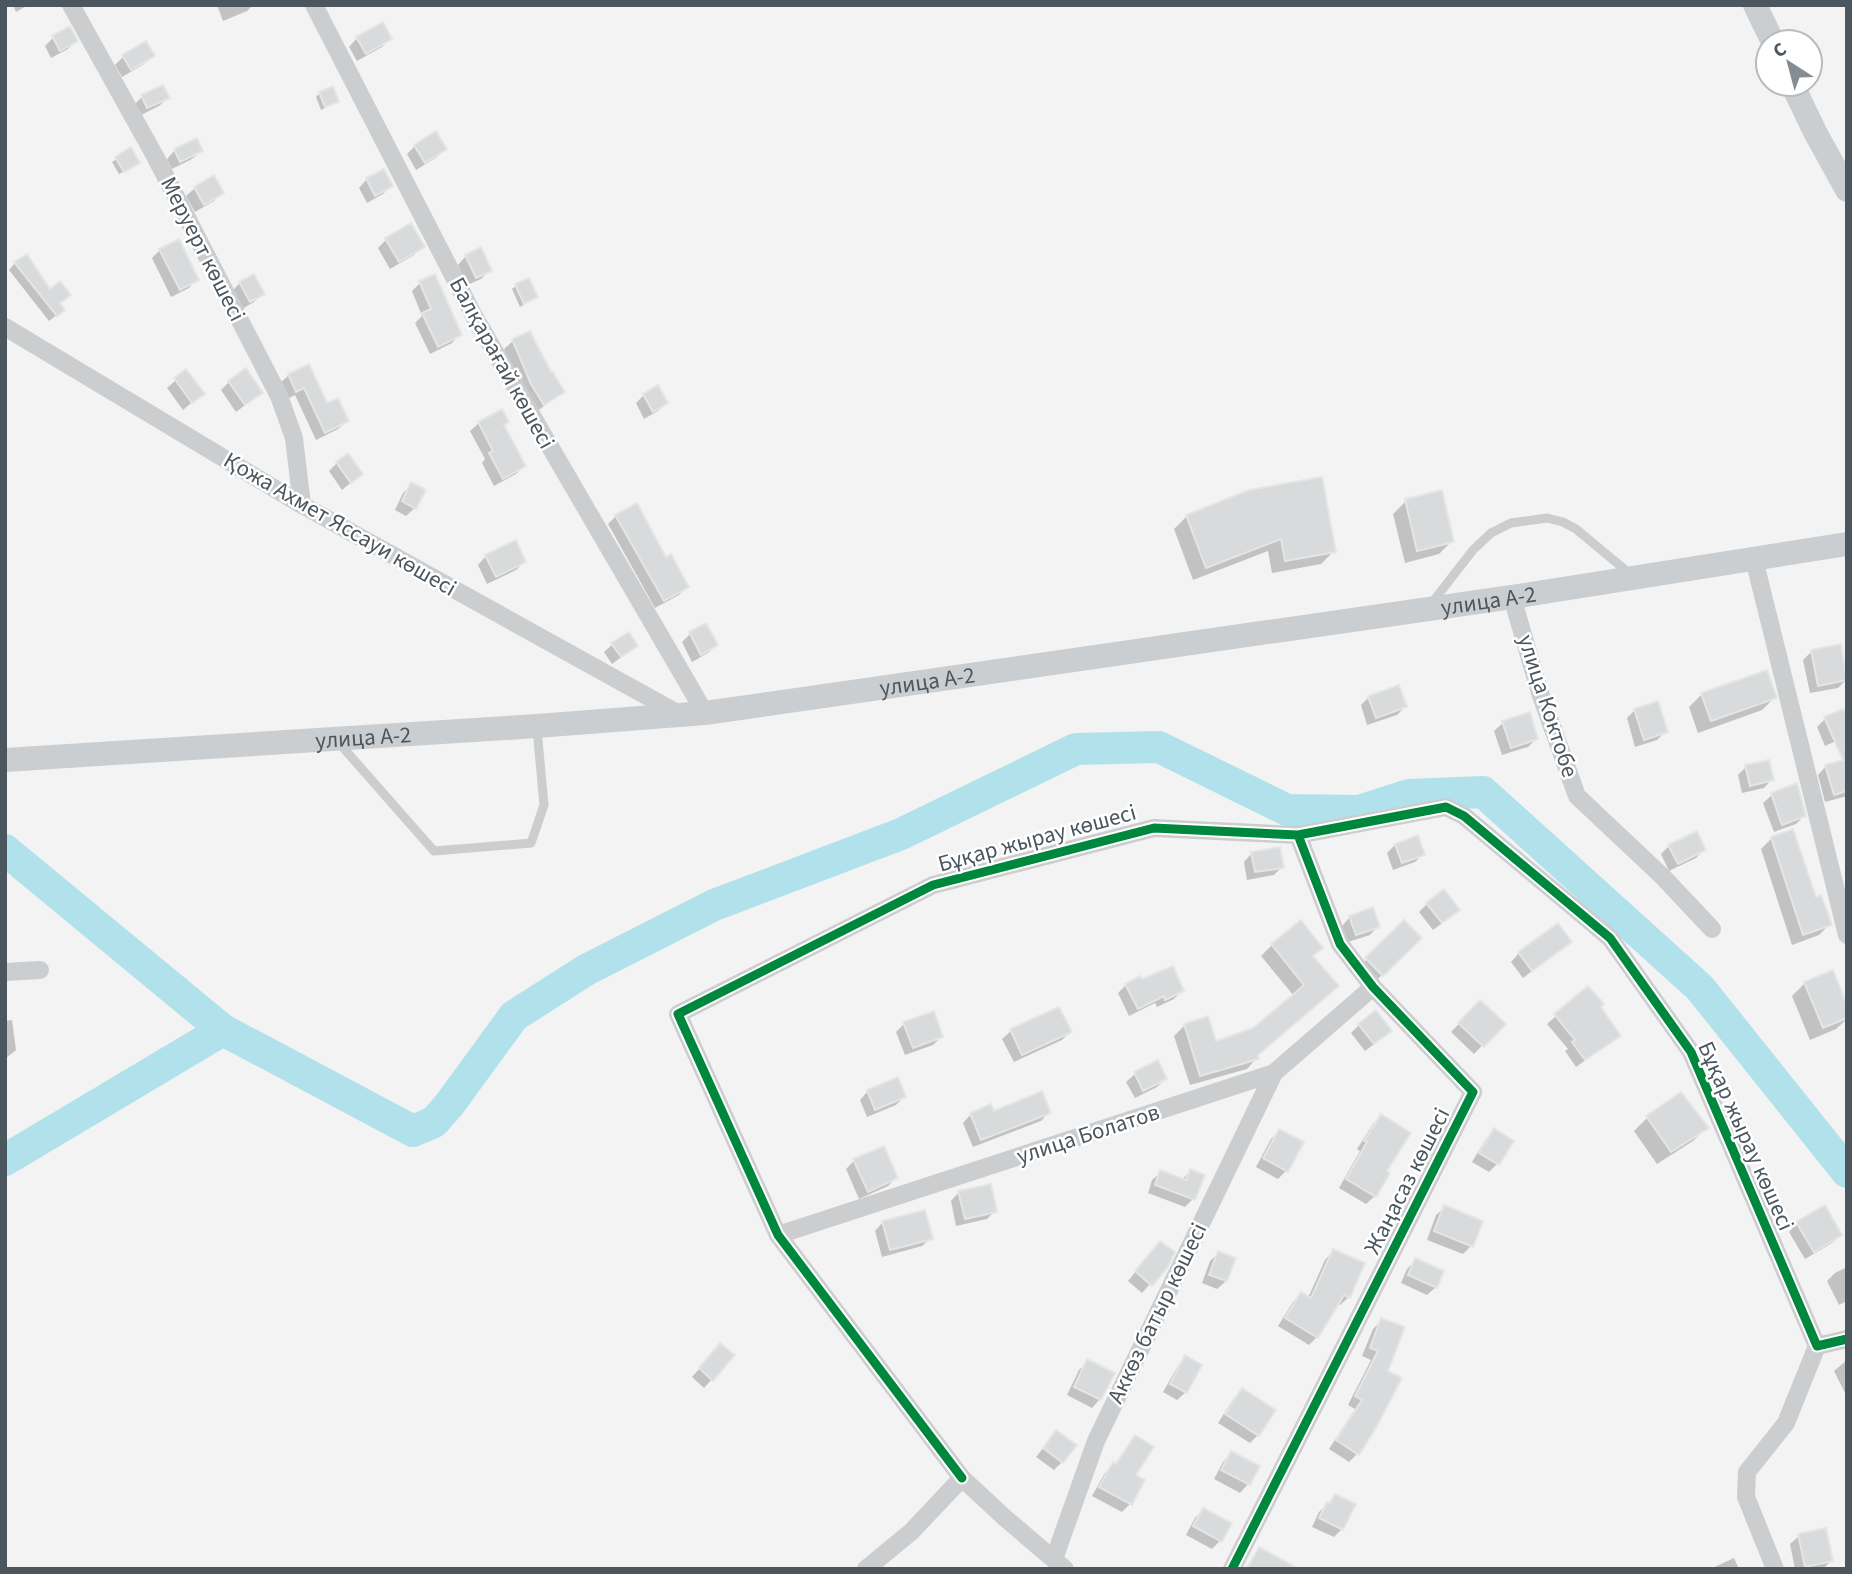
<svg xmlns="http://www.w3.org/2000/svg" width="1852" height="1574" viewBox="0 0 1852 1574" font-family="'Source Sans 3',sans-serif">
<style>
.shadow{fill:#0003}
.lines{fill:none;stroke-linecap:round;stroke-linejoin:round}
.river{stroke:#b1e2eb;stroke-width:32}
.building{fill:#d9dadb;stroke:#e4e5e5;stroke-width:2}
.service{stroke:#cbcdce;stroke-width:9}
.minor{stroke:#cbcdce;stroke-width:18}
.secondary{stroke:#cbced0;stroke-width:24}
.cycleway-casing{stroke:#fff;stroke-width:13}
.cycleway{stroke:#00873e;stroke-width:9}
.labels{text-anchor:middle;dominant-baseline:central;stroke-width:5;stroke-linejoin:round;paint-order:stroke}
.street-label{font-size:23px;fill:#4b565e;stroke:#fff}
</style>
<rect width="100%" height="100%" fill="#f3f3f3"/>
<!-- shadow -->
<path class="shadow" d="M13,5H28L16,12Z
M217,5H253L247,11L223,21Z
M53,38L76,41L68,49L51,58L45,46Z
M357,38L390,39L382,47L357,61L349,47Z
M152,55L144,64L122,77L115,65L123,57Z
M320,93L337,102L321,110L316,97Z
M142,97L168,98L159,106L139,116L134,105Z
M415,146L445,149L437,157L416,170L407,154Z
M130,150L134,166L119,174L112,162Z
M175,150L201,151L192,159L172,169L167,159Z
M367,179L391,186L383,194L367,203L359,188Z
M195,188L222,192L214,201L195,212L186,196Z
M386,240L423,247L414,255L390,269L378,248Z
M160,250L197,279L189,288L171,297L152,258Z
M466,256L490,270L481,279L467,285L458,265Z
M15,263L63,310L49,321L9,270Z
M240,283L263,293L254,302L242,309L232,291Z
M420,283L460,334L452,343L430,354L415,323L422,316L412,291Z
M516,286L536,297L520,307L512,289Z
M529,333L550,375L563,392L536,412L524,393L504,349L513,341Z
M186,371L202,394L183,410L167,388Z
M289,375L326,406L347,421L338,429L316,440L295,395L287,399L280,383Z
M229,382L261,393L236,412L221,390Z
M644,395L666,403L658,411L644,419L636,403Z
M479,423L502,426L524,466L516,474L494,486L482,463L485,459L470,431Z
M337,463L361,474L342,490L329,471Z
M412,484L415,508L406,516L395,510L403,493Z
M1406,501L1452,541L1439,554L1405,563L1393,514Z
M616,516L665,559L687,587L679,595L655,608L608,524Z
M1187,516L1334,551L1321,564L1272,573L1268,551L1193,580L1174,529Z
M486,556L524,562L516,570L487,584L478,565Z
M705,625L716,645L708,653L692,662L682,642L690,634Z
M613,644L636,646L612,664L604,652Z
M1812,651L1847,679L1838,688L1810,693L1803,660Z
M1702,694L1775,697L1762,710L1698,733L1689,707Z
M1369,697L1405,707L1397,715L1367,725L1361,705Z
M1635,710L1666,731L1657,740L1635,747L1627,718Z
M1825,719L1843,738L1825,746L1817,727Z
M1503,723L1536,739L1528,747L1502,755L1494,731Z
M1847,760V796L1825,802L1818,775L1826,766Z
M1746,767L1772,779L1764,788L1742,793L1738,775Z
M1795,786L1804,816L1796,824L1774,832L1763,803L1772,795Z
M1772,838L1830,924L1819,935L1792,945L1761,849Z
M1395,845L1423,854L1415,862L1393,870L1387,853Z
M1669,846L1704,850L1696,858L1669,871L1661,854Z
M1252,853L1282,867L1274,875L1247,880L1244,862Z
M1427,904L1449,918L1433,930L1419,912Z
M1350,917L1378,926L1370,935L1348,942L1342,926Z
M1404,922L1419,938L1369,988L1354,972Z
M1570,942L1523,978L1511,962L1519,953Z
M1272,945L1321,948L1312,957L1336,986L1257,1056V1058L1247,1069L1190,1085L1174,1036L1185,1025L1215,1043L1254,1030L1294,996L1261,956Z
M1141,981L1182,991L1174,999L1157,1007L1155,1003L1129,1016L1118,993L1126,985Z
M1805,983L1847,1010V1019L1836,1029L1810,1040L1792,996Z
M1588,988L1619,1036L1576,1067L1565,1051L1568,1049L1547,1024Z
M1480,1002L1503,1024L1474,1054L1451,1032Z
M1058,1009L1070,1032L1062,1040L1014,1062L1002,1039L1011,1031Z
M12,1020L16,1050L5,1059V1021Z
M904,1024L941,1037L933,1045L905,1055L896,1032Z
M1359,1025L1381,1039L1365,1051L1351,1033Z
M1157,1062L1165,1079L1157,1087L1135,1098L1126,1082L1135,1074Z
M868,1091L904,1097L896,1105L867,1117L860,1100Z
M1681,1095L1706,1128L1693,1141L1657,1164L1634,1131L1647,1118Z
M1049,1112L1041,1121L973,1147L963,1123L971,1114Z
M1381,1116L1384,1172L1375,1196L1366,1204L1339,1188L1360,1151L1357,1149L1373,1124Z
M1494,1130L1512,1141L1497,1164L1489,1172L1472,1162L1486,1139Z
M1280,1131L1286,1171L1278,1179L1256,1167L1271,1139Z
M854,1161L896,1178L888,1186L859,1199L846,1169Z
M1190,1171L1193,1199L1185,1207L1148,1193L1152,1180L1161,1172L1182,1180Z
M959,1192L995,1211L987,1219L956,1226L951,1201Z
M1445,1207L1471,1246L1463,1254L1427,1240L1436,1215Z
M883,1222L931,1238L922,1246L882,1257L875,1231Z
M1797,1223L1840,1235L1832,1243L1805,1259L1789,1232Z
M1152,1251L1166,1266L1142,1293L1128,1281Z
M1333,1251L1349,1297L1340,1305L1337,1304L1317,1337L1309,1345L1278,1326L1293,1302L1301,1294L1308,1298L1325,1260Z
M1219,1253L1226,1281L1217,1289L1202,1283L1210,1261Z
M1416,1260L1436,1287L1427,1295L1401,1283L1407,1269Z
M1847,1267V1301L1839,1305L1827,1281L1835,1273Z
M1382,1320L1386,1371L1376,1425L1357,1454L1349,1462L1329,1449L1355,1409L1348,1405L1371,1360L1362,1356L1373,1329Z
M712,1354V1379L704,1388L692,1377Z
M1186,1358V1392L1177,1400L1163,1392L1178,1366Z
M1847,1360V1397L1834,1371Z
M1088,1362L1100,1399L1092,1408L1067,1395L1079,1370Z
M1242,1390L1258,1435L1250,1443L1218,1423L1234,1398Z
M1056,1432L1062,1462L1054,1470L1036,1457Z
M1135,1437L1130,1504L1122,1512L1092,1496L1105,1473L1114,1465Z
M1231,1453L1257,1467L1248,1484L1240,1493L1214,1479L1223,1462Z
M1336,1496L1342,1529L1334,1537L1312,1527L1319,1512Z
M1203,1510L1220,1541L1212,1549L1186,1535L1195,1518Z
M1799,1536L1831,1561L1823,1569H1795L1790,1544Z
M1260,1549L1284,1569H1245Z
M1734,1558L1739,1569H1710Z"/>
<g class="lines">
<!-- river -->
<path class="river" d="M5,850L223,1030L413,1131L434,1122L449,1105L514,1016L586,970L714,905L901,834L1076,749L1159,747L1287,810L1359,811L1409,795L1483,792L1700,988L1847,1172
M5,1160L223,1030"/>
</g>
<!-- building -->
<path class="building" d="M383,22L392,39L366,54L356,37Z
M70,26L78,41L60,51L52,36Z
M146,41L155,56L131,70L122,55Z
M163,85L170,98L147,108L141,95Z
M333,86L339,102L325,107L319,92Z
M436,131L447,149L425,163L414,145Z
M197,138L203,151L180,162L174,149Z
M131,147L140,163L124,172L115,157Z
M384,169L393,186L375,196L366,178Z
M214,175L224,193L204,205L194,187Z
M411,223L425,247L399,262L385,238Z
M179,239L199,280L180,290L159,249Z
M481,247L492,271L476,278L465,255Z
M27,254L50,289L60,281L71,295L60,303L65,310L57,316L14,262Z
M254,274L265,294L250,302L239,282Z
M435,274L462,335L438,347L422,313L431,309L419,281Z
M529,278L538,297L524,304L515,284Z
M530,331L551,372L552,371L565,392L544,405L531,384L512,339Z
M309,364L327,403L338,398L349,421L325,433L304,388L296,392L288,374Z
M246,368L263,393L245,405L228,381Z
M186,369L205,394L192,403L174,378Z
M658,385L668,403L653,412L643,394Z
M502,409L509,422L504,425L526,466L503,479L489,453L493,451L478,422Z
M348,453L363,474L351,483L336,462Z
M1322,477L1336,552L1285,561L1281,539L1206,568L1186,515L1249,490Z
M411,482L426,490L416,509L402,501Z
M1442,490L1454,542L1417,551L1405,499Z
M637,503L666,557L671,554L689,587L664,601L615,515Z
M516,540L526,562L496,577L485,555Z
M706,623L718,645L701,655L689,632Z
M629,632L638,646L621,657L611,643Z
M1841,644L1847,680L1818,686L1811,650Z
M1767,670L1777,698L1711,721L1701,693Z
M1399,685L1407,707L1376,718L1368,696Z
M1658,701L1668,732L1644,740L1634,709Z
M1843,709L1847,716V791L1834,795L1825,765L1843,760L1824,717Z
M1530,712L1538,739L1511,748L1502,721Z
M1769,760L1774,780L1750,786L1745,765Z
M1797,783L1806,816L1782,825L1771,793Z
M1793,829L1816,897L1821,895L1832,925L1803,935L1771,837Z
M1697,831L1706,850L1678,864L1668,845Z
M1418,835L1425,855L1402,863L1395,844Z
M1280,847L1284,868L1255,872L1251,852Z
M1444,889L1460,910L1442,923L1426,903Z
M1373,907L1380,927L1356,935L1349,916Z
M1301,920L1323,948L1313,956L1339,986L1258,1055L1259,1059L1200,1076L1184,1024L1208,1016L1216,1041L1253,1028L1296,992L1304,985L1271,944Z
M1404,920L1422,938L1383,976L1365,958Z
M1558,923L1572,942L1532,971L1518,952Z
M1173,966L1184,991L1165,1000L1164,996L1138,1009L1125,984L1140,976L1142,979Z
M1833,970L1847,1005V1018L1823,1028L1804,982Z
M1588,986L1604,1004L1601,1007L1621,1036L1585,1060L1572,1042L1575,1040L1554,1014Z
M1480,1000L1506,1024L1484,1047L1458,1023Z
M1059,1007L1072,1032L1022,1055L1010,1029Z
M1376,1010L1392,1031L1374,1044L1358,1024Z
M934,1011L943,1037L913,1048L903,1022Z
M1158,1060L1167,1079L1143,1091L1134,1072Z
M898,1077L906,1097L875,1110L867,1090Z
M1042,1091L1051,1113L981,1140L970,1113L991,1104L994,1111Z
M1681,1092L1709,1128L1671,1152L1646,1116Z
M1381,1114L1411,1133L1387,1171L1390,1173L1376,1197L1346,1179L1367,1142L1364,1141Z
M1494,1128L1514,1141L1499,1165L1479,1153Z
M1279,1129L1304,1142L1288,1172L1263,1158Z
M884,1146L898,1178L868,1192L853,1159Z
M1190,1169L1205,1175L1195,1200L1155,1185L1160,1170L1186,1180Z
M991,1184L997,1212L965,1219L958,1191Z
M1444,1205L1483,1221L1473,1247L1434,1231Z
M1825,1205L1842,1235L1814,1252L1796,1222Z
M925,1210L933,1239L890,1250L882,1221Z
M1160,1241L1175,1252L1168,1267L1152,1286L1135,1271Z
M1333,1249L1365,1263L1350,1298L1344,1295L1318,1338L1285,1318L1301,1292L1311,1298Z
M1218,1251L1236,1258L1227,1281L1209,1275Z
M1415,1258L1444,1271L1437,1288L1408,1275Z
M1381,1318L1405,1327L1388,1371L1402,1378L1377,1426L1359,1455L1336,1440L1362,1400L1355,1396L1378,1351L1370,1348Z
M720,1343L735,1355L713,1381L699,1368Z
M1185,1355L1202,1365L1187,1393L1170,1384Z
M1087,1359L1115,1373L1101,1400L1074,1387Z
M1242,1388L1276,1410L1259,1436L1225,1414Z
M1056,1430L1077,1445L1063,1463L1043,1448Z
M1135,1435L1154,1447L1136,1475L1145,1480L1132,1505L1099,1487L1113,1462L1116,1464Z
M1231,1451L1260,1466L1250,1485L1221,1470Z
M1335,1494L1356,1504L1343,1530L1319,1518L1327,1502L1330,1503Z
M1203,1508L1232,1523L1222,1542L1193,1526Z
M1826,1528L1833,1561L1805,1567L1798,1534Z
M1259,1547L1299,1569H1247Z"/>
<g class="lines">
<!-- service -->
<path class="service" d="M1431,604L1473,550L1491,533L1511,523L1547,518L1563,522L1576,529L1629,573
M339,743L434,851L531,843L544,805L537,729"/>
<!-- minor -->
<path class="minor" d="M71,5L156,158L279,396L294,438L302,505
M314,5L474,316L705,713
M5,327L302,505L679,714
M1754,559L1847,935
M1512,597L1540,693L1577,796L1663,877L1712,929
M5,972L40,970
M778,1235L1274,1073L1373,987
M962,1478L778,1235L678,1014L933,885L1154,828L1298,835L1446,807L1464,816L1610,938L1691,1052L1817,1346L1847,1339
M1054,1559L1096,1441L1274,1073
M866,1569L911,1532L962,1478L1005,1518L1065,1569
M1232,1569L1473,1092L1373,987L1340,944L1298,835
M1775,1569L1746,1497L1747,1472L1786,1423L1817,1346"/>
<!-- secondary -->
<g class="secondary">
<path d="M1755,5L1773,42"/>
<path d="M1792,84L1815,132L1847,190"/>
<path id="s1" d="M5,760L537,726L705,713L1512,597L1847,544"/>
</g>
<defs>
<path id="cycleway" d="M962,1478L778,1235L678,1014L933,885L1154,828L1298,835L1446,807L1464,816L1610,938L1691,1052L1817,1346L1847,1339
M1232,1569L1473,1092L1373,987L1340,944L1298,835"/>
</defs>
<!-- cycleway casing -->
<use href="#cycleway" class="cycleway-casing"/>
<!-- cycleway -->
<use href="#cycleway" class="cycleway"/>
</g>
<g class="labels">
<!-- street labels -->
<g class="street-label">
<text transform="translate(203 249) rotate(63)">Меруерт көшесі</text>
<text transform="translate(502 363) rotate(61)">Балқарағай көшесі</text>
<text transform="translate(340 524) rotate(30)">Қожа Ахмет Яссауи көшесі</text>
<text stroke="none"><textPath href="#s1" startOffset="1493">улица А-2</textPath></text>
<text stroke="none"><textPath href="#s1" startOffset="926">улица А-2</textPath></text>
<text transform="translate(1548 706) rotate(72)">улица Коктобе</text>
<text stroke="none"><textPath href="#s1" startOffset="359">улица А-2</textPath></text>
<text transform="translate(1037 838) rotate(-15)">Бұқар жырау көшесі</text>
<text transform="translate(1088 1134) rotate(-18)">улица Болатов</text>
<text transform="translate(1746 1136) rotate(66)">Бұқар жырау көшесі</text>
<text transform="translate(1407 1181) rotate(-63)">Жаңасаз көшесі</text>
<text transform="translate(1157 1313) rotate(-64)">Аккөз батыр көшесі</text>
</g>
</g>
<!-- border -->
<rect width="1852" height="1574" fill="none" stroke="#4b565e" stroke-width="14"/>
<!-- north arrow -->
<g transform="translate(1789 63) rotate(324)"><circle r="33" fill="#ffffff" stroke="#b7bbbf" stroke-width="2"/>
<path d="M0-5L12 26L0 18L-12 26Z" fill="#868d92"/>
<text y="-10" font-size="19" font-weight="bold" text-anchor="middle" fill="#4b565e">С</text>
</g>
</svg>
